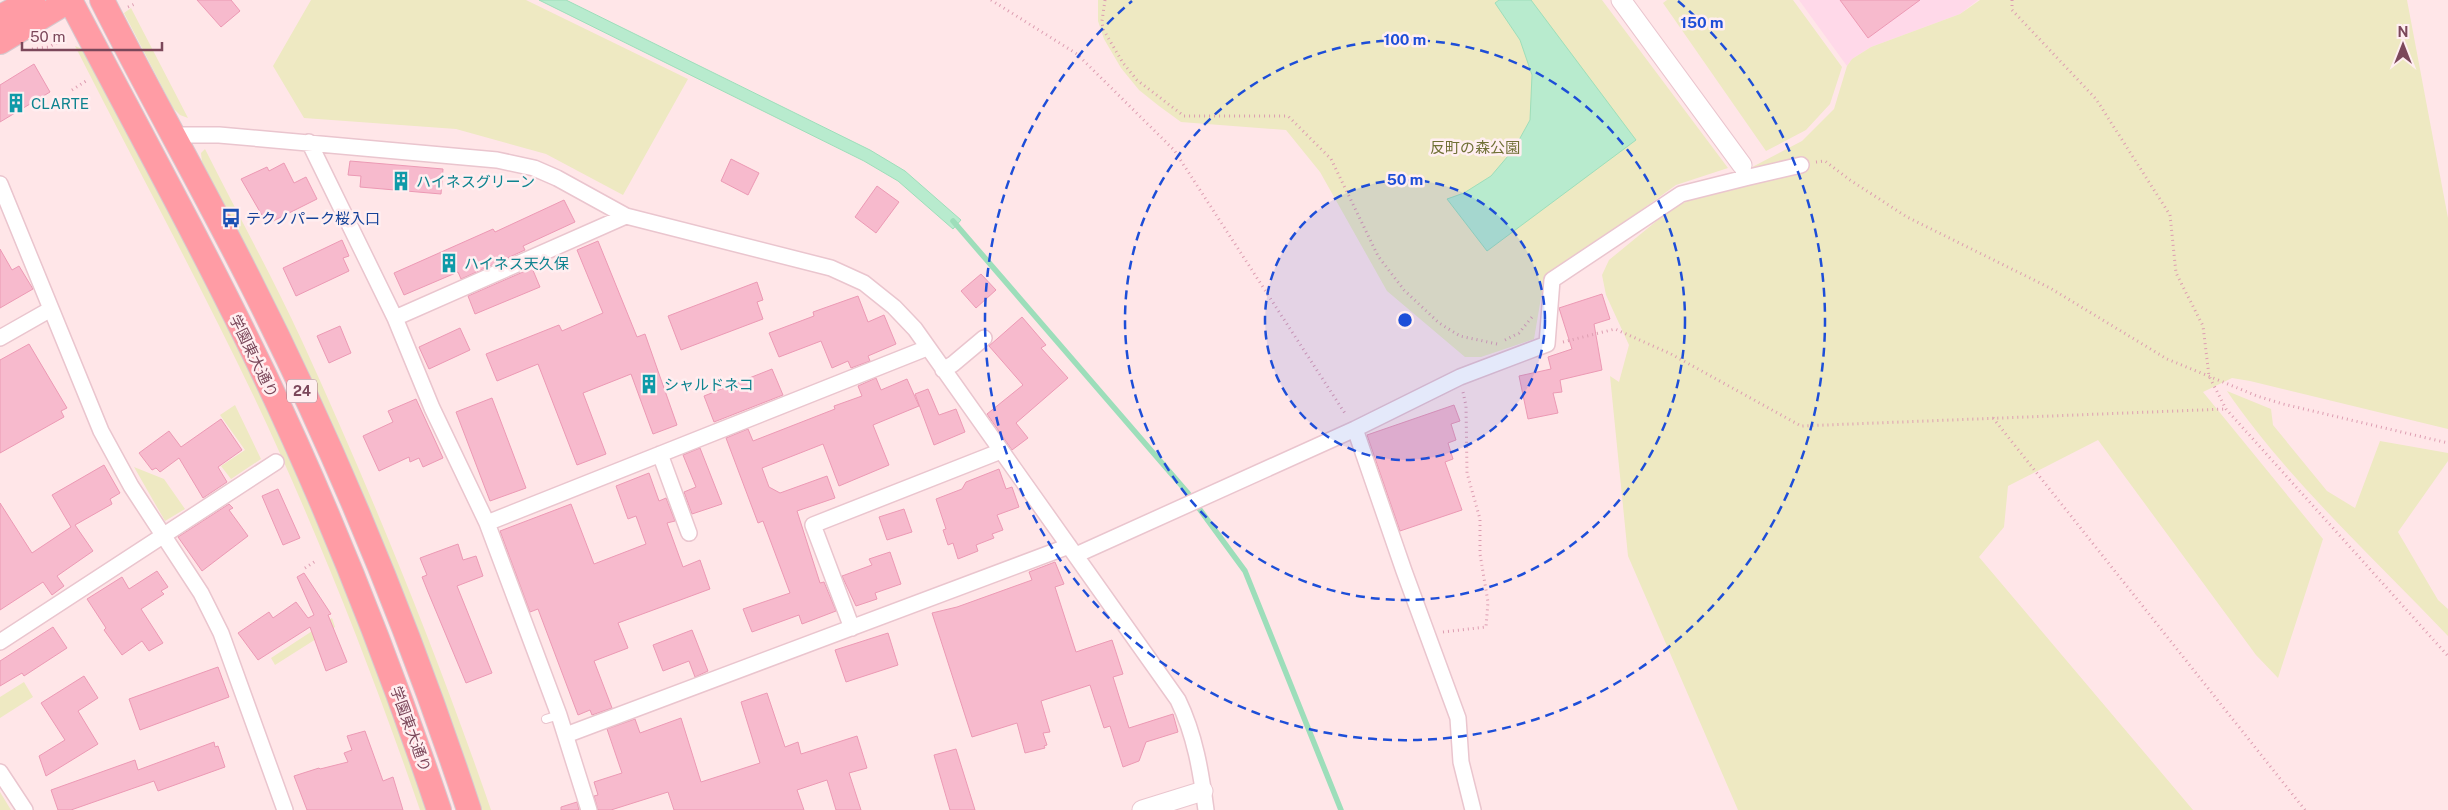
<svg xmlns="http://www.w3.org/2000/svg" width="2448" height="810" viewBox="0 0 2448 810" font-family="'Public Sans','Noto Sans JP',sans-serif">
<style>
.commercial{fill:#ffd9e9}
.green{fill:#eee9c2}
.water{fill:#b8ebce;stroke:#9ddeba}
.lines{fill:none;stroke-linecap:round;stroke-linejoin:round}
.stream{stroke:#9ddeba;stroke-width:5.5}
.building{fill:#f7bacd;stroke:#ec99b4}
.service-casing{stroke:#eac5ce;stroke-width:10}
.minor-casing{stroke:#eac5ce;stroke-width:18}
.tertiary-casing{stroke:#eac5ce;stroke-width:21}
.primary-casing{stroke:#d7c8ce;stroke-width:26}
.path{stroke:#dd9db1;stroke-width:3;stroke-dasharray:1 4;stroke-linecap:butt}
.service{stroke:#fff;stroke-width:8}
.minor{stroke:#fff;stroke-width:15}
.tertiary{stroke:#fff;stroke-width:19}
.primary{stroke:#ff9ca5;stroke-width:24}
.ring{fill:none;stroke:#1d4ed8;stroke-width:2.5;stroke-dasharray:9 6}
.labels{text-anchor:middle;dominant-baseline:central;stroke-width:5;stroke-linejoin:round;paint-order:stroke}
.shield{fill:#ffeef0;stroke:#a37987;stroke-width:1}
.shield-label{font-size:14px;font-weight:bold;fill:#7b475a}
.culture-label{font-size:15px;fill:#0d838f;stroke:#ffeef0;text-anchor:start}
.park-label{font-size:15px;fill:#707036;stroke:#ffeef0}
.transit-label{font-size:15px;fill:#164399;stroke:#ffeef0;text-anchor:start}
.street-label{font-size:15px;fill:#7b475a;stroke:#ffeef0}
.centre{fill:#1d4ed8;stroke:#ffeef0;stroke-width:2.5}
.ring-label{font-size:15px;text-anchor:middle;font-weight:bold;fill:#1d4ed8;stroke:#ffeef0;stroke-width:5;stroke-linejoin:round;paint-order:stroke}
</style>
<rect width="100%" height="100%" fill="#ffe6e8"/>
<!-- commercial -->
<path class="commercial" d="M1799,0H1978L1960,14L1871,47L1852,59L1847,66Z"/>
<!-- green -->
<path class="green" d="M311,0H526L688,79L623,195L546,154L456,129L304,118L273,66Z
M1098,0H1602L1728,168L1676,185L1544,280L1534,339L1481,357H1465L1387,291L1320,172L1286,130L1181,122L1159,106L1139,90L1121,68L1104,39L1098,21Z
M1667,0H1793L1842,67L1830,104L1806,130L1766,151L1663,3Z
M1980,0H2407L2448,218V429L2250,381L2232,378L2203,392L2323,539L2278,678L2256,655L2098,440L2008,486L2004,527L1979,557L2193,810H1738L1628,556L1610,376L1619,382L1629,345L1606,295L1602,275L1609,260L1670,210L1802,141L1834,109L1847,66L1852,59L1871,47L1960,14Z
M131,8L188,118L180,115L173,108L124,13Z
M75,46L85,50L91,58L262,395L350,600L429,810H420C372,671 318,533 255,399C198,280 135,164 75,46Z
M205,149C237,213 272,276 302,341C372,494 436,650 491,810H482C428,651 363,497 294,344C266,282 233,222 202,162L201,153Z
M2227,391L2271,409L2273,425L2327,491L2355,508L2380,441L2448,453V461L2398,532L2438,600L2448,609V636C2375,559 2286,478 2227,391Z
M235,405L261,459L231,479L221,466L245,450L220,415Z
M134,467L164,479L185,509L165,521Z
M332,618L335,627L275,665L271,658Z
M24,682L33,697L0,718V697Z
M0,792L11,810H0Z"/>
<!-- water -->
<path class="water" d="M539,0H566L870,150L905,171L961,220L953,229L898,181L864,161Z
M1499,0H1531L1636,140L1487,251L1447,199L1464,193L1491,176L1514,149L1530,120L1532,75L1520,40L1495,3Z"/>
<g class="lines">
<!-- stream -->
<path class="stream" d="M953,221L1187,492L1245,571L1341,810"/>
</g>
<!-- building -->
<path class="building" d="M197,0H231L240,11L221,27Z
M1840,0H1920L1868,38Z
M34,64L50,92L0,122V85Z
M731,159L759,173L748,195L721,181Z
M350,161L443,169L441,194L360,187L361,176L348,175Z
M284,163L294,183L306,177L317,199L267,224L241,179L267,167L269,171Z
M877,186L899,202L876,233L855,217Z
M564,200L575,222L523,246L525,250L461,279L458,272L404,295L394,273L493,229L495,232Z
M342,240L349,256L343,258L349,271L296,296L283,268Z
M598,241L637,337L645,334L677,425L653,434L631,374L583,393L606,454L577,465L538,364L497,381L486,354L559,325L562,331L603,313L577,250Z
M0,249L12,270L19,266L33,289L0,308Z
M532,268L540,287L475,314L468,296Z
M981,274L996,290L976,308L961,291Z
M757,282L763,300L757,302L763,319L681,350L668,316Z
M1602,294L1610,319L1594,324L1602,370L1560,380L1562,392L1553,393L1558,413L1528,419L1519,376L1551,369L1548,357L1572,349L1559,308Z
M858,296L868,322L884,315L896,344L868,356L870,361L851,368L848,361L832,368L821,341L779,357L769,333L814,316L813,312Z
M1022,317L1046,345L1041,348L1068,378L1016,423L1028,438L1012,450L987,414L1023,385L989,346Z
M340,326L351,353L329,363L317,336Z
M460,328L470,350L429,369L419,347Z
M29,344L67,408L61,411L64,417L0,453V360Z
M772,369L783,395L714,422L704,396Z
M876,378L881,390L907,379L919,406L873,425L889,465L839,486L823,444L762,468L769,487L780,493L827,476L835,498L797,511L820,583L824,582L836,611L802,624L799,615L752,632L743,609L790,593L763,521L758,523L726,438L748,429L753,441L835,409L834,406L862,396L858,386Z
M928,389L939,415L956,409L965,432L934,445L915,394Z
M492,398L526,488L490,501L456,412Z
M416,399L443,458L423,467L419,458L410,462L409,457L379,471L363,436L393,422L388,411Z
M1454,405L1460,421L1451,424L1456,440L1448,443L1453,459L1445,462L1462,510L1400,531L1367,435Z
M221,419L242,450L218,467L227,482L203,498L179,458L160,472L156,468L152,470L139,453L169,431L181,447Z
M700,448L722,504L692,514L684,492L696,487L683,455Z
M104,465L120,493L110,499L112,504L75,525L93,551L57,576L64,586L52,595L43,582L0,610V503L32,553L71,527L52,495Z
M999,469L1006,489L1012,487L1019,507L997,515L1003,530L992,534L994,538L976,545L978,551L958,559L953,543L948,545L943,530L946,529L936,499L962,489L966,482Z
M649,473L659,501L666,498L675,521L667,523L683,567L700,560L710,589L618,623L628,648L594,661L612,708L592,715L590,710L578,715L538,609L530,612L500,531L571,504L594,564L646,544L636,516L628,519L616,486Z
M278,489L300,538L283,545L262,496Z
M229,504L233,508L229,510L248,536L202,571L178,537Z
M904,509L912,532L887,540L879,517Z
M458,544L463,560L476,556L483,576L457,586L492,673L466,683L428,592L422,577L427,575L420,558Z
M890,552L901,584L875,593L877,599L856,606L842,576L872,565L869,559Z
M1055,562L1064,584L1055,587L1076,652L1112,640L1123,674L1113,677L1129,728L1173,714L1178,732L1146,742L1139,761L1123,767L1110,726L1104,728L1090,685L1041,701L1050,732L1043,733L1047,745L1044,746L1045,748L1025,753L1017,723L972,737L932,613L957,607L1032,580L1029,572Z
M157,571L168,587L161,591L164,594L141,609L163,643L149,651L142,641L122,655L104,630L106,628L87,599L122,577L129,589Z
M304,573L331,614L328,615L347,662L326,671L310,627L258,660L238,633L269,612L273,618L296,602L308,618L314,615L297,577Z
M53,627L67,648L24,676L22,673L0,686V661Z
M692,630L708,671L695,677L689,661L663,671L653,645Z
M888,633L898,665L846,682L835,650Z
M218,667L229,697L140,730L129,699Z
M84,676L98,698L78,711L98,744L46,776L39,756L65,740L41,703Z
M767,693L785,747L798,742L801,754L857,736L867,768L849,773L861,810H836L827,780L797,790L804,810H674L668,792L611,810H598L594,796L598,795L594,782L622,773L607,729L635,719L640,733L681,718L701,782L760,763L741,702Z
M365,731L383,781L393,777L403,810H307L294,776L319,768L320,769L348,762L344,753L352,750L347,736Z
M214,742L215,747L218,746L225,767L158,791L154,781L71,810H58L51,790L135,760L138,770Z
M956,749L975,810H950L934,755Z
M577,802L579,810H561V807Z"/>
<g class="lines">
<defs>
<path id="service" d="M546,719L559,715"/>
<path id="minor" d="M174,135H219L497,160L534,168L557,178L626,216L831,268L864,283L894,307L915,329L1178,700C1195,735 1201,772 1206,810
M309,142L395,318L432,408L487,523L559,715L589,810
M1745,178L1801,165
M0,184L101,431L131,486L201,593L221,633L285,810
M395,318L626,216
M0,338L51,309
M943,370L953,364L984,338
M1355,429L1404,571L1458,718L1461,762L1473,810
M660,454L689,533
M487,523L927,348
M1076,555L1355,429L1460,377L1547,344L1552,280L1681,194L1745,178L1742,165
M852,628L813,525L1001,451
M0,642L276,462
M566,735L1069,546
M0,772L25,810"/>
<path id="tertiary" d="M1621,0L1742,165
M1142,810L1203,791"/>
<path id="primary" d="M70,0C135,124 203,247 264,374C331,515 389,662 439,810
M102,0C149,93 201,184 248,277C335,448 409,628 469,810
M0,17L33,0
M0,42L70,0"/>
</defs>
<!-- service casing -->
<use href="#service" class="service-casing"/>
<!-- minor casing -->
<use href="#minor" class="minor-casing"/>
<!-- tertiary casing -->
<use href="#tertiary" class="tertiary-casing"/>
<!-- primary casing -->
<use href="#primary" class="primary-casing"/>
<!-- path -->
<path class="path" d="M991,0L1077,54L1174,150L1346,415
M1105,0L1102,21L1103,29L1123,63L1137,80L1184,116H1288L1331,159L1378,256L1404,290L1439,323L1460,336L1497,344
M2012,0V10L2096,99L2170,215L2176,273L2203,326L2209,376L2226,409L2448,656
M128,7L137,3
M32,49L49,47L63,39
M72,90L86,81
M1816,162L1825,161L1850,180L1907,217L2050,288L2167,359L2257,396L2283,404L2448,443
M1505,340L1519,333L1532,317
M1563,342L1615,329L1671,354L1801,426L2226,409
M1993,418L2305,810
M305,568L317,560
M1443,632L1486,627L1488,602L1480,554V519L1467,473L1466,406L1463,392"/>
<!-- service -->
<use href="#service" class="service"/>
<!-- minor -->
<use href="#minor" class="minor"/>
<!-- tertiary -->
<use href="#tertiary" class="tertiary"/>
<!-- primary -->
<use href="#primary" class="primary"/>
</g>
<!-- distance rings -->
<circle cx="1405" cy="320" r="140" fill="#1d4ed8" fill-opacity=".12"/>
<g class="ring">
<circle cx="1405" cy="320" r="140"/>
<circle cx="1405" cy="320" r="280"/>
<path d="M1678 1A420 420 0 1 1 1132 1"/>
</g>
<!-- icons -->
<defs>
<symbol id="building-bare" viewBox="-9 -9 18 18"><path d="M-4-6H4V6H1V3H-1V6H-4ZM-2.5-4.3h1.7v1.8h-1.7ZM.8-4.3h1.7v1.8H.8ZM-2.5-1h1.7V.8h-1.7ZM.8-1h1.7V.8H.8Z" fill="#0f9aa8" stroke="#ffeef0" stroke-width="2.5" paint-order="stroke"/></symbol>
<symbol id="bus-bare" viewBox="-9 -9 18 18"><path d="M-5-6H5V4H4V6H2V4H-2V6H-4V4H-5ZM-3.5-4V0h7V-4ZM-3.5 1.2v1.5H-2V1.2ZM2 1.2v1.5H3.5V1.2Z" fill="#1a4fb4" stroke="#ffeef0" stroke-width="2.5" paint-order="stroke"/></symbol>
</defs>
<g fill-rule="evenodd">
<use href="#building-bare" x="2" y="89" width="28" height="28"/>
<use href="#building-bare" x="387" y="167" width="28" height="28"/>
<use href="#bus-bare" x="217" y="204" width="28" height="28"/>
<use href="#building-bare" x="435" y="249" width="28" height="28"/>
<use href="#building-bare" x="635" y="370" width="28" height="28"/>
</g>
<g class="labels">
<!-- shield labels -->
<rect class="shield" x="287" y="379.5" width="30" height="23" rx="4"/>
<g class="shield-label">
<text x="302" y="391">24</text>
</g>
<!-- culture labels -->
<g class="culture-label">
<text x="31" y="103">CLARTE</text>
<text x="416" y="181">ハイネスグリーン</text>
<text x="464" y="263">ハイネス天久保</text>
<text x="664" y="384">シャルドネコ</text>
</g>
<!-- park labels -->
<g class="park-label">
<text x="1475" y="147">反町の森公園</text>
</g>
<!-- transit labels -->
<g class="transit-label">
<text x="246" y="218">テクノパーク桜入口</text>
</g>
<!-- street labels -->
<g class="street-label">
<text transform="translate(254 356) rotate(64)">学園東大通り</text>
<text transform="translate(411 729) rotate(70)">学園東大通り</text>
</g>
</g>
<circle cx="1405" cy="320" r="8" class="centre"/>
<g class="ring-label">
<text x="1702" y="28">150 m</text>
<text x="1405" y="45">100 m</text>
<text x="1405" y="185">50 m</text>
</g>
<!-- north arrow -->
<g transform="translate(2403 45)" stroke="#ffeef0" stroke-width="4" paint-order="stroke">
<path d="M0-4L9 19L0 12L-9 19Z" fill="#7b475a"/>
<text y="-8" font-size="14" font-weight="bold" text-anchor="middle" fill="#7b475a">N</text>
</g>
<!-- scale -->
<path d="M22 42v8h140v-8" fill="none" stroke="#7b475a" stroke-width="2.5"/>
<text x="30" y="42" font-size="15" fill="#7b475a" stroke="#ffeef0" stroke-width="4" paint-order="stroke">50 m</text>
</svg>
